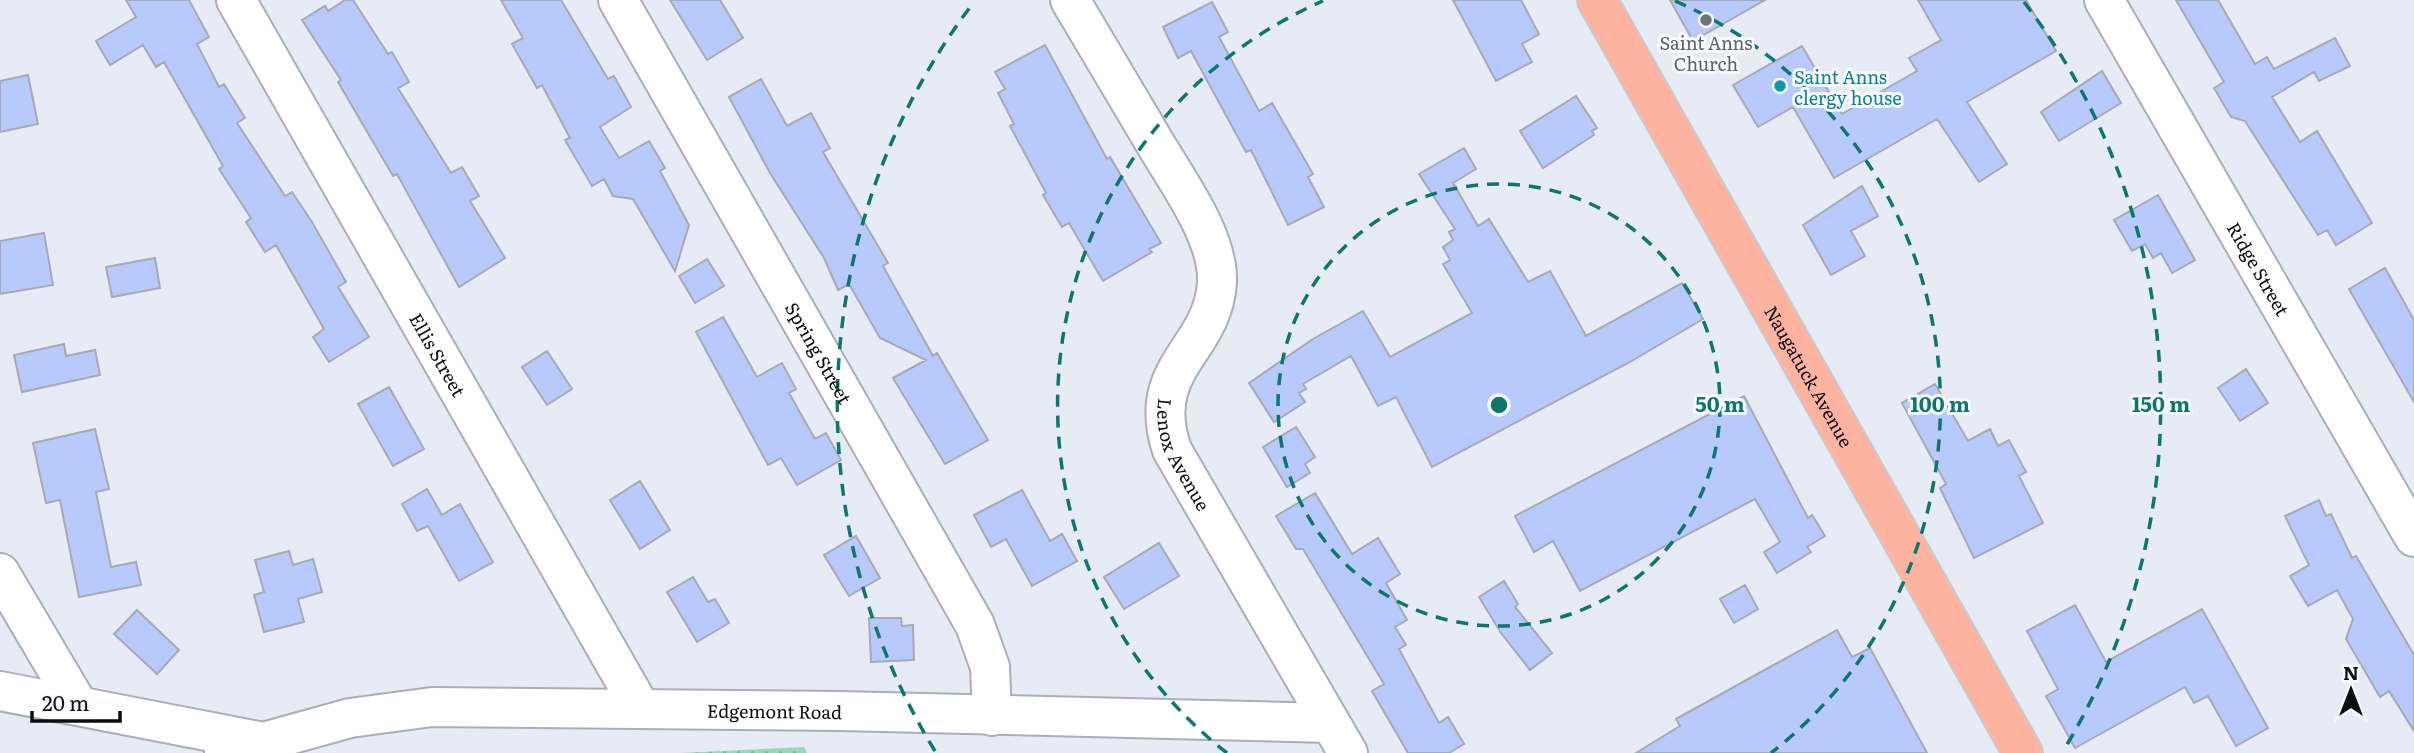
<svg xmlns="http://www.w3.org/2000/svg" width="2414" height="753" viewBox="0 0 2414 753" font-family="Literata,serif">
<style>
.grass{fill:url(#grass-dots)}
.building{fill:#b8cafb;stroke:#a6aab4;stroke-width:2}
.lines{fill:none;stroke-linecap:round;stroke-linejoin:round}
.minor-casing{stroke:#aaaeb8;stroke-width:42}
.major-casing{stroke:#cacaca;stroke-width:42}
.minor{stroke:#fff;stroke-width:38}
.major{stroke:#feb3a1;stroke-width:38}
.ring{fill:none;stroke:#0f766e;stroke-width:3.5;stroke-dasharray:12 9}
.worship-dot{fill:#6b7280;stroke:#f7f9fd;stroke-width:2.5}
.culture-dot{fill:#0f9aa8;stroke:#f7f9fd;stroke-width:2.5}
.labels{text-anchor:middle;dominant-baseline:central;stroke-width:6;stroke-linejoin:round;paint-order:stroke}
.worship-label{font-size:18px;fill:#5b616d;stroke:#f7f9fd}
.culture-label{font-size:18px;fill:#0d838f;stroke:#f7f9fd;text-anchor:start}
.street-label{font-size:18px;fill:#0c0d10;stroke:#f7f9fd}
.centre{fill:#0f766e;stroke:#f7f9fd;stroke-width:3.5}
.ring-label{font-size:21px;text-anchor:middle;font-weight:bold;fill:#0f766e;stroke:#f7f9fd;stroke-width:6;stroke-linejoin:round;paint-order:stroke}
</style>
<defs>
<pattern id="grass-dots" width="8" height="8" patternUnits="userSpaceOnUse" patternTransform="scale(1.75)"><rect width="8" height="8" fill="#9ad7b6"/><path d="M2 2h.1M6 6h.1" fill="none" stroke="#84b79b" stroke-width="1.8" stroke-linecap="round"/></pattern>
</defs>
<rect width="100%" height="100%" fill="#e7ebf6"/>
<!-- grass -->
<path class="grass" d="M804,747L807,753H680Z"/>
<!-- building -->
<path class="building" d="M126,0H189L209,37L197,44L219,87L224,84L245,118L237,123L285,196L292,192L312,222L346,282L338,287L369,337L329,362L313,337L324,329L276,245L265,252L246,222L251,218L219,169L223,166L164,62L156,67L143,45L110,65L96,41L136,17Z
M345,0H353L388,54L392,52L409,82L398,88L451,173L462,167L479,196L470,201L505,258L459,287L397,174L393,176L338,82L341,80L302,20L325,6L328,11Z
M501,0H561L608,79L614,76L631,107L600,127L619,158L649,141L665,168L660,171L689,225L675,271L633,199L613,196L604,179L592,186L565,140L570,138L542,85L537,88L512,44L523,38Z
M670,0H720L743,38L707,60Z
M1453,0H1521L1539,34L1522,44L1532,62L1496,81Z
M1670,0H1765L1693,41Z
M1918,0H2026L2056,51L1967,102L2007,164L1979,182L1937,119L1834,178L1793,107L1758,127L1733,85L1802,46L1842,114L1917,71L1909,58L1941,40Z
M2176,0H2218L2255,64L2267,57L2274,69L2335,38L2350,66L2319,81L2314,72L2272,97L2300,142L2317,131L2372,223L2336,245L2327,230L2318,235L2245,121L2231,117L2214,88L2224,82Z
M1212,2L1228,32L1219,37L1259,111L1272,103L1313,174L1308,177L1324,207L1288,225L1251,150L1246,152L1191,51L1178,58L1163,27Z
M1045,45L1107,159L1110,157L1161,243L1149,249L1152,252L1103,281L1069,223L1062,227L1043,195L1046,193L1010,126L1014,124L998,93L1005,89L995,72Z
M2102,71L2121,103L2059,141L2041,112Z
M28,75L38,124L0,132V81Z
M761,79L787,126L811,113L830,148L823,152L888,263L883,266L933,356L937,353L988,440L945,464L893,378L926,360L880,338L849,284L838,290L824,258L770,173L729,97Z
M1576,96L1597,128L1592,131L1594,135L1543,168L1520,131Z
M1464,148L1476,169L1453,183L1478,226L1489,219L1528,282L1550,271L1586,336L1682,283L1703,319L1630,362L1432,467L1396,397L1378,406L1351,356L1303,384L1306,389L1299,393L1305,402L1274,422L1249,383L1313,339L1363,311L1390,357L1472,313L1443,264L1450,260L1443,247L1453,240L1449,232L1455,229L1419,174Z
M1862,186L1878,216L1851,231L1865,256L1831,275L1803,225Z
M2158,195L2195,260L2172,273L2161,253L2153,258L2145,244L2132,251L2114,220Z
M44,233L53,285L0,294V241Z
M155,258L160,288L112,297L106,267Z
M707,259L724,286L695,303L679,276Z
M2385,268L2414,320V402L2349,289Z
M723,317L757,377L782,363L796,389L789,393L815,439L826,433L841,460L797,485L781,458L768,465L696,332Z
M64,344L66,356L95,350L100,375L22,392L14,355Z
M547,351L572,389L547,405L522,367Z
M2246,369L2268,403L2240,421L2218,388Z
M1935,384L1968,441L1990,429L1998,446L2009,440L2026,472L2019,476L2043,523L1974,558L1940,488L1946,484L1902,403Z
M389,387L424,449L393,466L358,404Z
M1744,396L1808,518L1812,515L1825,536L1807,547L1811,552L1777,573L1764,552L1780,542L1755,499L1580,591L1553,541L1534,552L1515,516Z
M1296,427L1315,457L1305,464L1310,473L1287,487L1263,447Z
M95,429L109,489L96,492L111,567L136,562L141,585L79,597L60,500L46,503L33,443Z
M640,481L670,530L640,549L610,500Z
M427,489L442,515L460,504L493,562L459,581L428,526L417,531L402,504Z
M1022,490L1050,541L1062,534L1077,561L1032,586L1006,539L991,547L974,515Z
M1315,493L1352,554L1378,538L1400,574L1386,583L1407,620L1395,627L1406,645L1399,649L1439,723L1448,717L1464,744L1449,753H1408L1372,691L1384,684L1303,549H1296L1276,516Z
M2319,500L2326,516L2331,514L2352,558L2356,556L2414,655V731L2389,691L2380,697L2346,639L2353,619L2337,590L2308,606L2290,576L2309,565L2285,516Z
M856,536L880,578L849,596L824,555Z
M1159,543L1179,576L1124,609L1104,577Z
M289,551L293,565L313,559L322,592L298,599L304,622L264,632L254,595L264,592L255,560Z
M693,577L708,602L715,599L729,623L697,642L667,592Z
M1504,581L1518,604L1515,607L1552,653L1530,670L1501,633L1479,597Z
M1745,585L1758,609L1734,623L1720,599Z
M2075,605L2106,662L2202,609L2268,728L2236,746L2208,696L2194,703L2185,687L2075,748L2046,696L2058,689L2027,631Z
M137,610L179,650L157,674L114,634Z
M869,618H901L902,626L913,625L914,660L871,662Z
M1837,630L1852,657L1870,648L1927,753H1636L1680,726L1676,719Z"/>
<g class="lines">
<defs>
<g id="minor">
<path id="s1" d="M236,0L641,709"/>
<path id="s2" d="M618,0L975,625L990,667L992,716"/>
<path id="s3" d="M1070,0C1096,44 1123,89 1149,133C1172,174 1219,234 1217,282C1213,352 1144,366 1172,450L1348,753"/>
<path id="s4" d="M2104,0L2414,537"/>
<path d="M0,573L78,705"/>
<path d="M0,691L258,741"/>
<path id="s5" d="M224,753L350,718L432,707L841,711L1330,723"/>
</g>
<g id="major">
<path id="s6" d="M1597,0L2023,753"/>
</g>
</defs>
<!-- minor casing -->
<use href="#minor" class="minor-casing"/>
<!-- major casing -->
<use href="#major" class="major-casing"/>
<!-- minor -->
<use href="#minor" class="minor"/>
<!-- major -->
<use href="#major" class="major"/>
</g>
<!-- distance rings -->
<g class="ring">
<circle cx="1499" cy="405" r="221"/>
<path d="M1227 753A441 441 0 0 1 1323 1M1675 1A441 441 0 0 1 1771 753"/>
<path d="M935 751A662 662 0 0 1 974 2M2024 2A662 662 0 0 1 2063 751"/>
</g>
<!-- markers -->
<circle class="worship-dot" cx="1706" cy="20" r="7"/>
<circle class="culture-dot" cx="1780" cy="86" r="7"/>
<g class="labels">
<!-- worship labels -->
<g class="worship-label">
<text x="1706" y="42">Saint Anns<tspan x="1706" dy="21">Church</tspan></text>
</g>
<!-- culture labels -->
<g class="culture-label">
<text x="1794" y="76">Saint Anns<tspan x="1794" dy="21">clergy house</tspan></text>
</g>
<!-- street labels -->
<g class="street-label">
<text stroke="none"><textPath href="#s4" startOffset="310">Ridge Street</textPath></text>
<text stroke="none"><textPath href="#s2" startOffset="406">Spring Street</textPath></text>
<text stroke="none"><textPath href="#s1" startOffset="408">Ellis Street</textPath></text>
<text stroke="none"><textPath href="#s6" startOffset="432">Naugatuck Avenue</textPath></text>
<text stroke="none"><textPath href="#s3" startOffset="509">Lenox Avenue</textPath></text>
<text stroke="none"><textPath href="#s5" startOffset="556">Edgemont Road</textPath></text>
</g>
</g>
<circle cx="1499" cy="405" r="10" class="centre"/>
<g class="ring-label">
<text x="1720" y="412">50 m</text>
<text x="1940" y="412">100 m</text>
<text x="2161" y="412">150 m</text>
</g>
<!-- north arrow -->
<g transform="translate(2351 690)" stroke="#f7f9fd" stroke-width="5" paint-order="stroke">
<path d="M0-5L12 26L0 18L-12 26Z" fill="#0c0d10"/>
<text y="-10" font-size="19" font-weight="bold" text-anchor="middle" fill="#0c0d10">N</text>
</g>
<!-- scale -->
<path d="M32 711v10h88v-10" fill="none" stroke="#0c0d10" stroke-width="3.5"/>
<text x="42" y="711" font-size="21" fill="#0c0d10" stroke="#f7f9fd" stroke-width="5" paint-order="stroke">20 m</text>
</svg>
